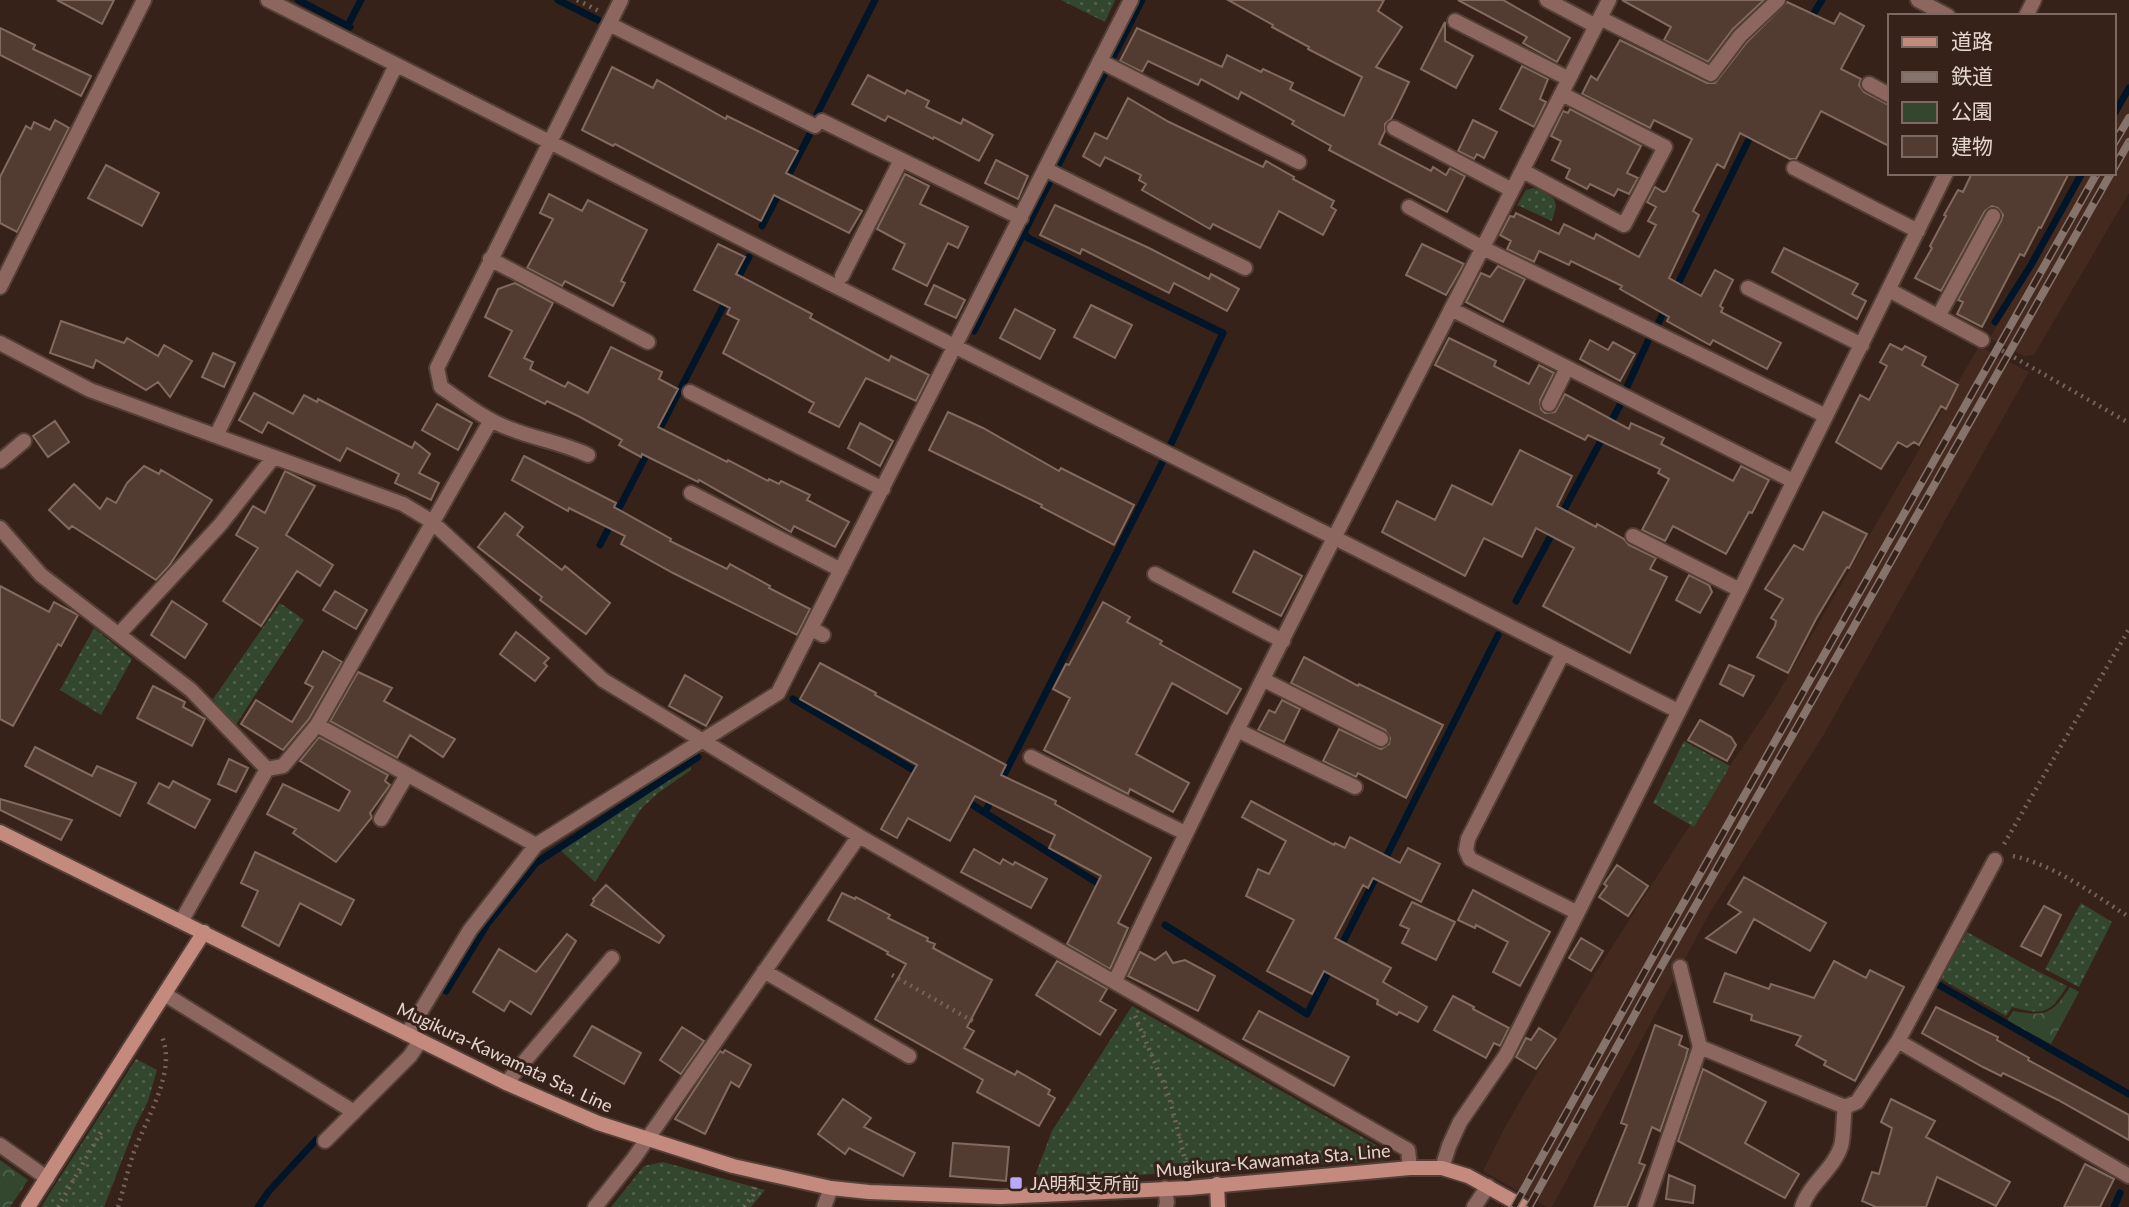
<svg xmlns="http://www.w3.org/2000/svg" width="2129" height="1207" viewBox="0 0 2129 1207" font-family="Lato,'Noto Sans JP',sans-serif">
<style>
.built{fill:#442a1e}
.green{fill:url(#green-dots)}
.forest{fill:url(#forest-crowns)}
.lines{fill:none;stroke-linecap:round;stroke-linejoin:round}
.stream{stroke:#001628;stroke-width:7}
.building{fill:#523b31;stroke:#836a5f;stroke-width:2}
.lane-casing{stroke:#533f36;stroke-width:18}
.street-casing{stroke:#533f36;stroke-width:18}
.secondary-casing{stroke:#533f36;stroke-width:18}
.path{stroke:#75625a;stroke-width:4.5;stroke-dasharray:2 5;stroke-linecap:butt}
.lane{stroke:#8b675f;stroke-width:14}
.street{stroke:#8b675f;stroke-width:14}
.secondary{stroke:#c48a7e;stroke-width:14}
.rail-casing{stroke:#86746c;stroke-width:8}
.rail{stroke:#372219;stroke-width:5;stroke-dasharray:16;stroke-linecap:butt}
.poi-dot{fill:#b7abf7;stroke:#372219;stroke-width:2.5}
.labels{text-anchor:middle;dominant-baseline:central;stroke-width:6;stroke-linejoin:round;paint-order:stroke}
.street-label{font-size:18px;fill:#e4d5cf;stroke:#372219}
.poi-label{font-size:18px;fill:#e4d5cf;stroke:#372219;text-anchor:start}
</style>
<defs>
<pattern id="green-dots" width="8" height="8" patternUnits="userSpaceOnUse" patternTransform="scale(1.75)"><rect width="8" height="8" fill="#33472e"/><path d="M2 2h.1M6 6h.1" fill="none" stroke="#50614b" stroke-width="1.8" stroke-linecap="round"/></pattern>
<pattern id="forest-crowns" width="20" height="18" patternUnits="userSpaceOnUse" patternTransform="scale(1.75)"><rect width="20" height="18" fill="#33472e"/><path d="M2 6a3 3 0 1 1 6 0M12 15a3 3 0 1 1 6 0" fill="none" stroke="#50614b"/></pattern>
</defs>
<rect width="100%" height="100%" fill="#372219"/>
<!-- built -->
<path class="built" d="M2129,88V193L2034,355L2024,356L1990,338L2082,173H2113V117Z
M1978,348L1985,349L2029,372L1823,736L1709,914L1552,1207H1547L1483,1171L1504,1129L1591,980L1681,839L1773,702Z"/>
<!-- green -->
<path class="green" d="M1061,0H1115L1105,22Z
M1533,188L1543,191L1554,199L1556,206L1552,221L1517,205L1526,190Z
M280,603L304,620L235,726L213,699Z
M94,628L132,659L101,715L60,690Z
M1684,741L1730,766L1694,827L1653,803Z
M691,767V770L658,793L641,809L595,882L558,848Z
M2081,903L2112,922L2079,987L2045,969Z
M1967,932L2033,969L2067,986C2049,1015 2043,1015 2012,1007L2006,1016L1941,979Z
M1132,1006L1385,1150L1383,1161L1033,1181L1052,1131Z
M136,1059L157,1070L148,1101L134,1129L104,1207H41Z
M663,1162L765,1190L751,1207H611L644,1166Z"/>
<!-- forest -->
<path class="forest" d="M2070,987L2079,992L2051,1044L2007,1021L2013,1011C2046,1017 2052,1014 2070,987Z
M0,1160L28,1180L10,1207H0Z"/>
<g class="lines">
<!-- stream -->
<path class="stream" d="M298,0L350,27
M558,0L598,20
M1809,21L1822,0
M348,25L361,0
M817,114L875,0
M2113,116L2129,88
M762,226L813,128
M735,283L749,257
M1675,290L1753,131
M1995,322L2031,265L2082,173
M1657,326L1666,307
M974,331L1142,0
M1626,389L1648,341
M656,436L728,297
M1560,517L1620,405
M600,545L649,450
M1516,601L1555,528
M793,699L922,775
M1000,783L1162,463L1223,333L1028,238L1024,233
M963,799L1104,887
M985,812L993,797
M1383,863L1498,635
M1165,925L1307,1014L1331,967
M1339,950L1378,873
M1939,985L2129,1094
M446,991L488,923L536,863L698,757
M258,1207L269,1191L316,1140
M2114,1207L2120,1193"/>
</g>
<!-- building -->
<path class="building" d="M57,0H114L102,24Z
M1228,0H1384L1378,11L1402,27L1376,67L1409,82L1391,119L1385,124V131L1379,144L1431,171L1433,167L1446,175L1450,168L1465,176L1447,212L1329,150L1331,146L1292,124L1294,121L1241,92L1238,99L1201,79L1198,85L1148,61L1142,72L1120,61L1137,28L1222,67L1227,55L1261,72L1263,69L1293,83L1290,89L1344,116L1362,77L1308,49L1309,47L1272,27L1273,25Z
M1458,0H1503L1570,38L1557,62L1523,43L1527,37Z
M1622,0H1764L1733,29L1708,62L1664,40L1671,27Z
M1787,2L1834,24L1840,13L1864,26L1841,69L1861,79L1859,85L1864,92L1889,105V146L1821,111L1796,159H1790L1740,133L1724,168L1717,164L1693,211L1699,215L1669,278L1701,296L1715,270L1733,280L1720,306L1723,308L1721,312L1781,343L1767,369L1713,340L1710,345L1667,321L1669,317L1620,289L1622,286L1571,261L1569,265L1539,251L1534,262L1507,249L1511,241L1500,235L1510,216L1514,217L1516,213L1559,234L1564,224L1594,239L1596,234L1639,257L1656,225L1648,221L1656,207L1647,202L1655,187L1663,192L1666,191L1692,139L1654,120L1650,128L1582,94L1591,76L1597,80L1620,40L1707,83H1715L1747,42Z
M1445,22V41L1473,56L1456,88L1421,69Z
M0,28L35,45L33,49L91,76L81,96L0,55Z
M1522,66L1548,79L1540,99L1546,102L1534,127L1500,109Z
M612,67L653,88L657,80L726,119L727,116L798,151L786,173L862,211L849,233L774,195L761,221L615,144L613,146L582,130Z
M868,75L905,94L907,90L929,101L926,107L961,124L963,119L993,135L979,161L934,137L933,139L888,116L885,121L852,104Z
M1128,98L1169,122L1263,167L1266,161L1294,177L1293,179L1334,201L1331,207L1336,210L1323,235L1279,211L1260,248L1213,224L1210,229L1142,190L1146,184L1139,180L1141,175L1105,157L1100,166L1083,156L1095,133L1107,139Z
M1570,109L1641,146L1627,173L1638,178L1629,194L1618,189L1614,196L1590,184L1587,189L1566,178L1570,169L1552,160L1561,141L1551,136L1563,111L1568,113Z
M55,120L69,128L17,232L0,223V177L26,126L31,129L34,122L50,130Z
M1473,120L1497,132L1484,158L1477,154L1474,159L1458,151Z
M996,160L1028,176L1018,199L985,183Z
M106,165L159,193L142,226L88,198Z
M1972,173H2069L2041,228L2039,227L2024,256L2020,254L1982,327L1957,314L1963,302L1958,300L2001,221L2003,215L1998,208L1992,206L1985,211L1941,291L1915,278L1932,248L1930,246L1946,216L1944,215L1958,190L1963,192Z
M905,174L929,186L920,204L968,227L958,248L948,243L927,286L893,269L905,244L877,229Z
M549,194L582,211L588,200L647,230L621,281L625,283L613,306L565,281L562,286L527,268L553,219L540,213Z
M1055,205L1149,248L1209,279L1211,274L1239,289L1227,311L1174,283L1169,293L1082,249L1080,254L1040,235Z
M718,244L745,257L736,274L812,314L810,318L889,361L891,356L929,375L916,401L866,378L839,427L809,412L814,403L723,353L739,320L727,314L730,308L694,290Z
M1422,244L1464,264L1446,295L1406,275Z
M1784,248L1858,284L1852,294L1866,301L1857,319L1772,272Z
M1498,266L1525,279L1503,322L1466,302L1481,273L1490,277Z
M515,283L553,303L524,358L533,362L530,369L565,387L568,382L588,393L611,347L662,372L659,379L678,389L658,427L727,462L728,460L768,481L769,479L779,484L781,481L810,495L807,500L849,522L835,547L794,526L791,532L699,480L698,482L642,454L641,457L619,445L622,440L580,417L547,401L545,404L489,376L512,331L485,317L498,289Z
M934,285L965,300L956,318L925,304Z
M1091,305L1132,325L1115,358L1074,337Z
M1015,309L1055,330L1040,359L1000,338Z
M61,321L124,343L127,338L158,356L164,345L192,361L170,397L158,382L146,390L96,360L93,368L50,353Z
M1449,338L1496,361L1494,366L1529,384L1539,365L1554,373L1540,400L1541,409L1545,413L1555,412L1565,394L1629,429L1631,423L1664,438L1661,444L1733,481L1741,466L1769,480L1752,513L1749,512L1726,554L1673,526L1665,541L1642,530L1669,479L1658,473L1660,469L1588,435L1585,440L1435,365Z
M1590,340L1608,350L1613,342L1635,354L1620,381L1580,359Z
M1890,344L1902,350L1905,346L1926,357L1922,365L1958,385L1946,409L1941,406L1919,445L1914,442L1907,447L1898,442L1881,469L1836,442L1860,395L1869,400L1887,366L1880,362Z
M213,353L235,363L224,387L202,377Z
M254,393L293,414L304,395L317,402L318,399L412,448L415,442L430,454L419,473L439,483L431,500L395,483L399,474L347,448L340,461L268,422L262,433L239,420Z
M437,404L472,423L458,450L422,430Z
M948,412L983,428L1059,471L1061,468L1134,505L1114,545L1041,507L1042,505L929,450Z
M55,421L69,442L48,457L33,436Z
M860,423L893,441L880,466L848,448Z
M1520,450L1572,476L1557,506L1596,527L1597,524L1624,539L1629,545L1656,558L1650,569L1667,577L1630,653L1543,606L1574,548L1536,528L1522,557L1484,538L1465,576L1382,532L1397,501L1435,520L1452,485L1492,505Z
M524,456L616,503L614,507L671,539L670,541L727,569L730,564L770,586L769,588L810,609L797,635L673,573L621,544L625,536L569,508L568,511L512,480Z
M144,466L159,474L161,470L212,500L169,566L156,580L72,526L69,529L49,510L74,484L100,509L107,498L116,503L127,483Z
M285,471L315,486L286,535L333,565L320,586L297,571L261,626L223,601L258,548L236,535L253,506L265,513Z
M1823,512L1867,534L1849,568L1847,567L1816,619L1788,673L1757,657L1775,626L1776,621L1771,618L1783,599L1765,589L1794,545L1803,550Z
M505,513L523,527L517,535L562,570L565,566L610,603L586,634L540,600L542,597L478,547Z
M1254,551L1302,576L1281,616L1233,592Z
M1689,575L1709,585L1712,592L1700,613L1676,600Z
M0,586L49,612L54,602L78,615L61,646L58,644L13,726L0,719Z
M335,591L367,610L356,629L323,610Z
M172,601L207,624L185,658L151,635Z
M1103,602L1130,617L1127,622L1162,641L1160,644L1241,689L1227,714L1172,683L1136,754L1189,783L1173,812L1130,789L1128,794L1044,750L1070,698L1053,689L1066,664L1069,665Z
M516,632L549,658L544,663L547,666L535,681L500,654Z
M323,651L342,662L309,719L283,750L241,724L256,700L292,722L313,687L305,683Z
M1304,657L1358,686L1359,684L1443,725L1406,798L1358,773L1356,777L1323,761L1339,729L1381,749L1389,744L1390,738L1385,730L1291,683Z
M820,663L876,693L875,695L1006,765L1001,775L1056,801L1055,804L1151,858L1118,923L1128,928L1110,969L1067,944L1101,876L1049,848L1055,835L975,796L950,841L908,818L897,838L881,829L917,765L800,699Z
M1729,665L1754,676L1743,696L1720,684Z
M358,672L392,688L384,701L455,739L443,757L410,735L397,758L330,721Z
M685,675L722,697L706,726L669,706Z
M153,686L185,702L183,707L205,719L192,746L137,718Z
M1282,700L1300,709L1284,742L1258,730L1269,710L1275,713Z
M1700,720L1731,737L1736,745L1727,761L1688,740Z
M319,737L388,775L385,781L390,785L370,813L372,817L336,862L293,833L296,829L267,814L283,784L339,811L350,791L300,761Z
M35,747L92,776L97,766L136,783L120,816L25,766Z
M229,759L248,768L236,792L218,784Z
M173,781L210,800L195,828L148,803L159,783L169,788Z
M0,799L72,820L61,840L0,810Z
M1251,801L1334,845L1335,843L1345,848L1350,837L1400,863L1408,848L1440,864L1421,902L1373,878L1368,888L1363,885L1335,938L1391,968L1383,982L1427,1007L1418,1022L1399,1012L1397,1015L1377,1004L1378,1000L1324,971L1312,994L1267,971L1294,920L1246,896L1258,869L1269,874L1286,841L1242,817Z
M974,849L1000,864L1003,859L1013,865L1015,862L1047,879L1031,908L961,872Z
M255,852L354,900L341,925L300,903L279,946L242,926L258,891L241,883Z
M1617,865L1648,886L1628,916L1599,897L1607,886L1604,884Z
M1744,877L1826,923L1810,951L1754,919L1736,953L1706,938L1741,912L1728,904Z
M606,885L664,936L659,943L591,905L594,901L593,899Z
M1473,890L1550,932L1520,986L1493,972L1508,942L1476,925L1475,928L1458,920Z
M842,893L855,899L856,897L890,915L888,918L928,938L927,941L935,944L933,948L992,980L967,1027L974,1031L964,1048L1015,1075L1017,1071L1050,1090L1048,1094L1055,1098L1039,1126L977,1092L983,1080L875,1019L906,964L887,954L888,952L828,920Z
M1412,902L1455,922L1436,960L1402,943L1409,929L1400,925Z
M2044,906L2061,915L2041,956L2021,946Z
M567,934L576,941L531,1014L510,1001L504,1011L473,992L499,949L536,972Z
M1581,938L1603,951L1591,971L1569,958Z
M1140,952L1155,960L1166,952L1173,963L1185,960L1215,976L1198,1011L1128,976Z
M1057,961L1107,989L1100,1001L1116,1010L1100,1035L1036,995Z
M1834,961L1866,978L1870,970L1904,987L1855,1081L1824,1065L1826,1061L1796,1045L1801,1036L1751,1020L1752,1015L1714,1002L1725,973L1769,989L1771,984L1814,998Z
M1453,996L1474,1007L1473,1009L1509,1028L1500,1046L1494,1043L1486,1058L1434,1030Z
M1936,1007L1998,1037L1997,1040L2029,1058L2028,1060L2129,1115V1140L2058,1100L2003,1073L2001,1076L1983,1067L1922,1033Z
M1259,1011L1349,1057L1334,1086L1243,1039Z
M1655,1025L1682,1036L1679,1045L1688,1049L1685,1060L1660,1131L1652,1127L1639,1163L1645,1165L1627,1207H1594L1627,1125L1621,1123Z
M592,1026L641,1053L624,1084L574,1056Z
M682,1027L704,1041L681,1074L660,1060Z
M1539,1028L1556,1039L1536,1069L1516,1057L1526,1038L1531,1040Z
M725,1050L751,1065L739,1087L731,1082L705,1134L675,1119L720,1051L723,1053Z
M1703,1069L1766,1102L1745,1143L1799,1174L1785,1198L1678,1141Z
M843,1099L871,1118L864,1127L915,1153L903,1176L849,1148L845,1154L818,1134Z
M1891,1099L1935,1121L1926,1137L2010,1182L1996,1206L1937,1177L1926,1207H1876L1862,1201L1872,1172L1879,1174L1892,1128L1881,1122Z
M953,1143L1009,1147L1006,1181L950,1176Z
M2085,1164L2114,1179L2100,1207H2064Z
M1669,1175L1695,1186L1693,1203L1666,1199Z"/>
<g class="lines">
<defs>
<path id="lane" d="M1100,61L1299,162
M1045,169L1245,268
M842,276L901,160
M1748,288L1862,345
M1889,290L1982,340
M1939,315L1993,216
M1549,404L1567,368
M0,461L24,441
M1155,574L1283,641
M812,629L823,635
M1264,680L1381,739
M1237,730L1355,787
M1031,757L1185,833
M381,819L407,775
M1680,967L1700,1047
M325,1141L354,1112
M1474,1207L1488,1186
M1802,1207C1809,1184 1834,1169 1841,1146C1844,1135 1843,1119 1845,1107"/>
<path id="street" d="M268,0L1678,711
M1547,0L1596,26
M1918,0L1948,16
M2026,16L2034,0
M1600,18L1711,74L1740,36L1778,0
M1455,21L1569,79
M609,24L815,126
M1869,84L1889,95
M822,121L1021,218
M1394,128L1512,190
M1794,168L1918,231
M1523,171L1624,225L1665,147L1562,94
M1409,207L1483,248L1826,416
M490,259L648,342
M0,287L144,0
M1451,309L1793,481
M0,343L90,390L403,504L431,521L603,680L859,836L1408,1150L1410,1168
M690,392L883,489
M217,434L396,65
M588,455C563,443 536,439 511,429C485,420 463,402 441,387L437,368L621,0
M691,493L841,570
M0,528L41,575L191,690L267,769
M1633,536L1740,590
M119,634L220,525L273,458
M1563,653L1468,839L1466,850L1470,859L1576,912
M317,725L536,845
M182,920L267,769L283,766L317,725L491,420
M764,971L909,1056
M1115,981C1272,650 1444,327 1609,0
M166,995L354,1112L410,1056L420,1041
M407,1034L470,930L536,845L778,693L1131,0
M1898,1041L2129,1176
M506,1083L612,958
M0,1145L47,1178
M1442,1168L1449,1146L1460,1122L1506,1055L1740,590L1946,173
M1165,1188L1167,1202L1166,1207
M595,1207L634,1158L859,836
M824,1207L831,1188
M1645,1207L1700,1047L1845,1107L1857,1102L1898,1041L1995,860"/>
<path id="secondary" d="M0,832L506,1083L598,1123L733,1166L831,1188L869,1192L1000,1197L1189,1188L1410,1168H1442L1468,1176L1524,1207
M1217,1184L1218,1207
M28,1207L204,932"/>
</defs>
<!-- lane casing -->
<use href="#lane" class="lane-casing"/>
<!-- street casing -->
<use href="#street" class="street-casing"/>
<!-- secondary casing -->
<use href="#secondary" class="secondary-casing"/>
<!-- path -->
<path class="path" d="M577,0L599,11
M1996,347L2129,423
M2004,844L2129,629
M2013,856C2055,865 2093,894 2129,917
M892,975L976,1023
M1135,1016L1169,1096L1187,1167
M58,1207L101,1132
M118,1207C124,1188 128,1168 135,1149C147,1118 178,1068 161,1035
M744,1207L753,1195L755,1187"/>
<!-- lane -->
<use href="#lane" class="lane"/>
<!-- street -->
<use href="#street" class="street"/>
<!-- secondary -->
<use href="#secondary" class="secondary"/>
<defs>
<path id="rail" d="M2113,145L2129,118
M2113,170L2129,142
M1514,1207L1645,971L2097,173
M1529,1207L1657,974L2111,173"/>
</defs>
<!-- rail casing -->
<use href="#rail" class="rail-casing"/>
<!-- rail -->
<use href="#rail" class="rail"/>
</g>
<!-- markers -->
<rect class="poi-dot" x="1009" y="1176" width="14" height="14" rx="3.5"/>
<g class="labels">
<!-- street labels -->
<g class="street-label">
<text transform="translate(505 1057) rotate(25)">Mugikura-Kawamata Sta. Line</text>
<text transform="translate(1273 1160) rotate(-5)">Mugikura-Kawamata Sta. Line</text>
</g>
<!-- poi labels -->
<g class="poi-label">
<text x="1030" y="1183">JA明和支所前</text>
</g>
</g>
<!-- legend -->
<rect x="1888" y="14" width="228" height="161" fill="#372219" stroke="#7c6a62" stroke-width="2"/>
<rect x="1902" y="37" width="35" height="10" fill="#c48a7e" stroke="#7c6a62" stroke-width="2"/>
<text x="1951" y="49" font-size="21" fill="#e4d5cf">道路</text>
<rect x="1902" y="72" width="35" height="10" fill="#86746c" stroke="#7c6a62" stroke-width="2"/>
<text x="1951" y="84" font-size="21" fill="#e4d5cf">鉄道</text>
<rect x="1902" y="102" width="35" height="21" fill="#33472e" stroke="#7c6a62" stroke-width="2"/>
<text x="1951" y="119" font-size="21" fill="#e4d5cf">公園</text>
<rect x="1902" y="136" width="35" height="21" fill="#523b31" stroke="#7c6a62" stroke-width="2"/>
<text x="1951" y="154" font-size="21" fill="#e4d5cf">建物</text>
</svg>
